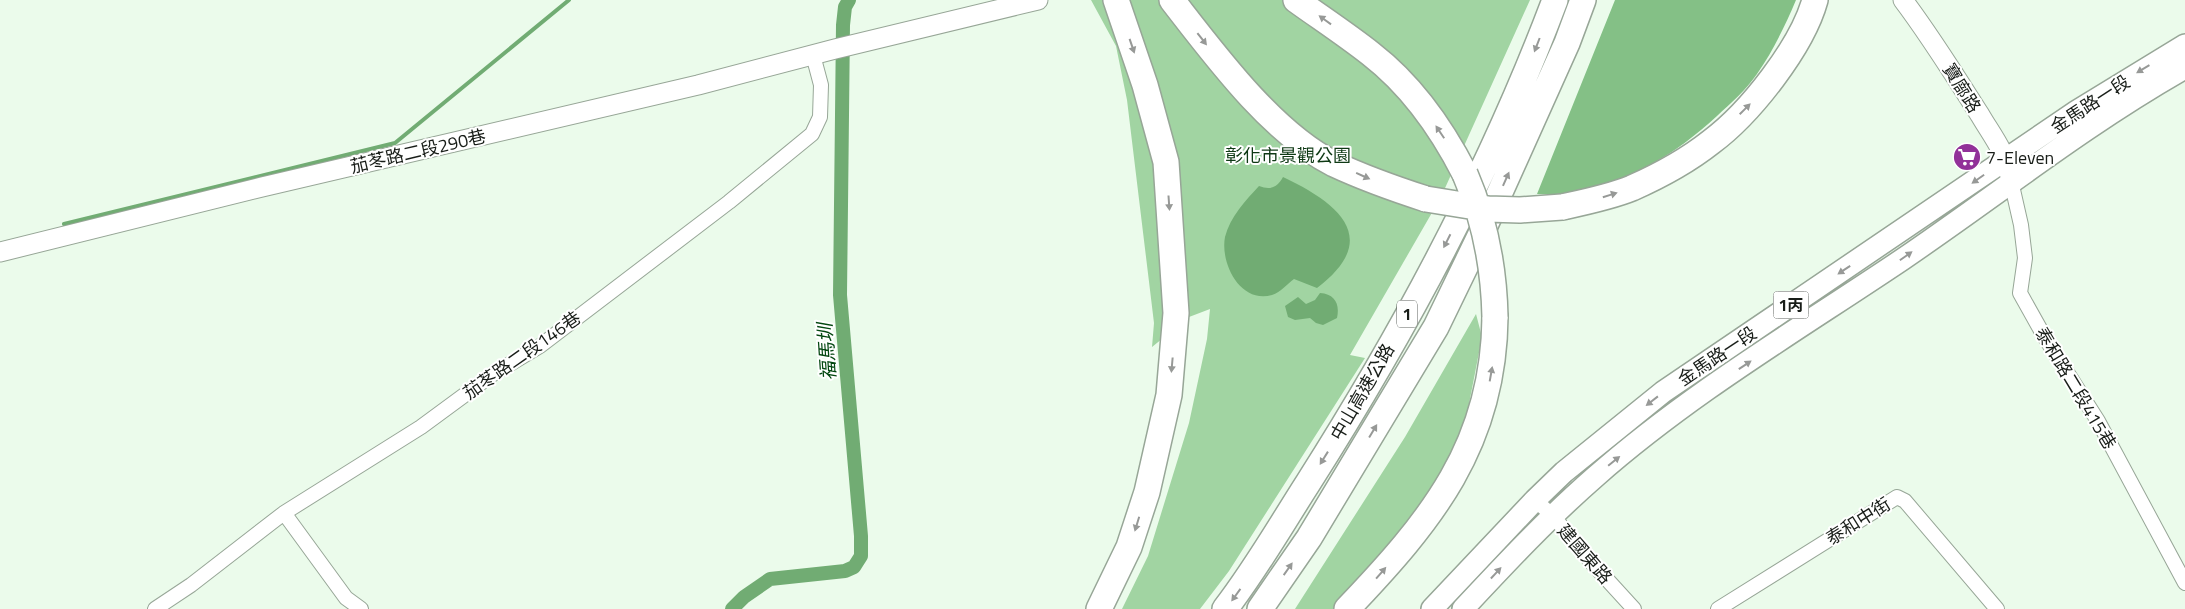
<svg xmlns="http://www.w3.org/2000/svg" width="2185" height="609" viewBox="0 0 2185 609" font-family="'Titillium Web','Noto Sans TC',sans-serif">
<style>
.green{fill:#a1d4a2}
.forest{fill:#84c086}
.water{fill:#71ac73}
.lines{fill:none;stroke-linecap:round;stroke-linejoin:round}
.stream{stroke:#71ac73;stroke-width:4}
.canal{stroke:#71ac73;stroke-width:14}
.street-casing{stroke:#97a697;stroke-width:16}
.secondary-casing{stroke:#97a697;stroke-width:21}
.primary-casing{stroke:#97a697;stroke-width:24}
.highway-casing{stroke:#97a697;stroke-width:28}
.street{stroke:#fff;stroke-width:14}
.secondary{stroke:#fff;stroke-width:19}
.primary{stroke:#fff;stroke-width:21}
.highway{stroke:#fff;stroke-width:25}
.highway-bridge-casing{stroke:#97a697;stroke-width:28;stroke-linecap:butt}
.highway-bridge{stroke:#fff;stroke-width:25}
.oneway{fill:#979997}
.labels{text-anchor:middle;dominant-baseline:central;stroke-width:4;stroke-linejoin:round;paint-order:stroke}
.shield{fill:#fff;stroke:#5d615d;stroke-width:1}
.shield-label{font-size:16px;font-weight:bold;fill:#181d18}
.street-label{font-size:18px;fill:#181d18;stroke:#fff}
.park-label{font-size:18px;fill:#0e3914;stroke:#fff}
.poi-label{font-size:18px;fill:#181d18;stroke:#fff;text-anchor:start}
.water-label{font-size:19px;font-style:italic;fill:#034710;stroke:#fff}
</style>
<rect width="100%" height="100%" fill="#ebfbeb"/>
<!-- green -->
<path class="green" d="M1091,0H1530L1441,197L1350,355L1365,358L1229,571L1200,609H1122L1148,556L1189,423L1207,339L1210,309L1189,317L1152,347L1154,323L1127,100L1116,46Z
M1476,314L1482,337L1460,450L1413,526L1340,609H1295L1405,437Z"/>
<!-- forest -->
<path class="forest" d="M1615,0H1796C1785,26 1773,51 1757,74C1746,90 1731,103 1717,116C1676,154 1628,183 1571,193C1560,195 1548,194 1537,194Z"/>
<!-- water -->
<path class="water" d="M1283,177C1338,203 1383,238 1317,288L1294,279C1287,284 1281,292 1272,295C1240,304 1220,263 1225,237C1230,217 1246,200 1259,186C1270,190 1277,188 1283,177Z
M1320,293C1335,294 1340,304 1337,318L1323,325L1316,323L1310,318L1295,320L1288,317L1285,306L1298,297L1306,304L1315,300Z"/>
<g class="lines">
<!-- stream -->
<path class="stream" d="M64,224L395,143L569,0"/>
<!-- canal -->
<path class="canal" d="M732,609L744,597L770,579L845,571L854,567L861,556V536L840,295L843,25L845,7L849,0"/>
<defs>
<path id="street" d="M2011,181L2021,225L2025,258L2020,293L2044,336L2098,421L2185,583
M1535,500L1553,516L1592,563L1634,609
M284,513L346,598L361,609
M155,609L191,585L284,513L421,427L493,374L540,346L729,202L812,134L820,117L821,85L813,55
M1718,609L1897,497L1905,501L1997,609"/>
<path id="secondary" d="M1903,0C1931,37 1955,76 1980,115C1991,134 2005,151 2009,173
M0,252L262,187L698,85L835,49L1038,0"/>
<path id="primary" d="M1432,609L1535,500L1564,472L1663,392L2077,111L2185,45
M1463,609C1506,563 1548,518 1595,477C1689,394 1799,329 1903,259C1997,195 2086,124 2185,68"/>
<path id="highway" d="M1172,0C1214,54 1272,133 1334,164C1364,178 1395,189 1426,199
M1296,0C1321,18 1347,35 1371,54C1411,85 1442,129 1465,174
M1562,207C1585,202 1610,197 1632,188C1659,176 1687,161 1711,142C1750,113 1802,47 1815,0
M1099,609L1129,547L1147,492L1169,395L1176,313L1166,162L1145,85L1116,0
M1225,609C1256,569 1281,525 1308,483C1404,332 1492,168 1555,0
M1260,609L1309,538L1436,327L1483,230L1567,43L1583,0
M1347,609C1431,521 1494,445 1495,317"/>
</defs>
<!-- street casing -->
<use href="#street" class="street-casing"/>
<!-- secondary casing -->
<use href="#secondary" class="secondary-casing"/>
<!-- primary casing -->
<use href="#primary" class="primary-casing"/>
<!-- highway casing -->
<use href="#highway" class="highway-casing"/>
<!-- street -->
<use href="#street" class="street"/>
<!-- secondary -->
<use href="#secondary" class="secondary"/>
<!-- primary -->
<use href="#primary" class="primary"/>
<!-- highway -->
<use href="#highway" class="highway"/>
<defs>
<path id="highway-bridge" d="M1465,174C1485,220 1494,268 1495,317
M1426,199L1488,209L1520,210L1562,207"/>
</defs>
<!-- highway-bridge casing -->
<use href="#highway-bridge" class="highway-bridge-casing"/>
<!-- highway-bridge -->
<use href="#highway-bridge" class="highway-bridge"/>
</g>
<!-- one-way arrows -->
<defs><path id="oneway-solid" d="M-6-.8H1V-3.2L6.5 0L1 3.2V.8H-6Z" transform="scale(1.25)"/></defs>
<g class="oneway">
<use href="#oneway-solid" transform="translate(1325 20) rotate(-144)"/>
<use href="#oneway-solid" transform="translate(1202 39) rotate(52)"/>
<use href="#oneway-solid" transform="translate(1537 45) rotate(111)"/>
<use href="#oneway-solid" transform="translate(1132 46) rotate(71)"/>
<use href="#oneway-solid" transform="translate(2143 69) rotate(149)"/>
<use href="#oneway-solid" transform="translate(1745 109) rotate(-45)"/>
<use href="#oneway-solid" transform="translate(1440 132) rotate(-124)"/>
<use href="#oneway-solid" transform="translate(1363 176) rotate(24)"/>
<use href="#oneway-solid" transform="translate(1506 179) rotate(-66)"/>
<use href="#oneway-solid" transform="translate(1978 179) rotate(145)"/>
<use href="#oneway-solid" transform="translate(1610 195) rotate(-17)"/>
<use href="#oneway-solid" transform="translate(1169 203) rotate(86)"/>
<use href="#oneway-solid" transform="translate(1447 241) rotate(117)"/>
<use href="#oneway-solid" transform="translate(1906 256) rotate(-35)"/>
<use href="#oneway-solid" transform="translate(1844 270) rotate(146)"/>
<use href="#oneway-solid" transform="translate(1172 365) rotate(95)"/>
<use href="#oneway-solid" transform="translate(1745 365) rotate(-34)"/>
<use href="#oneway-solid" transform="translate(1491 374) rotate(-80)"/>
<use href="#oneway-solid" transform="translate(1652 401) rotate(142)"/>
<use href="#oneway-solid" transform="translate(1373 431) rotate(-59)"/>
<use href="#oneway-solid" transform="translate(1324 458) rotate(122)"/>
<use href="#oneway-solid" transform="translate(1614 461) rotate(-39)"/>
<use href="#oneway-solid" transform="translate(1137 524) rotate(107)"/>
<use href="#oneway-solid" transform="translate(1288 569) rotate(-55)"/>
<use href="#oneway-solid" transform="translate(1381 573) rotate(-49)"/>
<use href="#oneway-solid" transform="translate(1496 573) rotate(-47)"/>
<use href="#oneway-solid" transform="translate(1236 595) rotate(126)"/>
</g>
<!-- icons -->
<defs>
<symbol id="supermarket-disc" viewBox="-11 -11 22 22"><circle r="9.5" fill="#923199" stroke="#fff"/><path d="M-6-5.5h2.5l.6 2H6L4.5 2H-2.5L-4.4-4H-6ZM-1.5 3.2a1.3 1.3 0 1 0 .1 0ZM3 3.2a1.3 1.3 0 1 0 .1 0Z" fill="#fff"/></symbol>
</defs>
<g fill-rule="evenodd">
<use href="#supermarket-disc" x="1951" y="141" width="32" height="32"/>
</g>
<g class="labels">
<!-- shield labels -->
<g class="shield">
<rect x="1773.5" y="291.5" width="35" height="27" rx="4"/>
<rect x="1397" y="300.5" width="20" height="27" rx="4"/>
</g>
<g class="shield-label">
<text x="1791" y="305">1丙</text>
<text x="1407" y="314">1</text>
</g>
<!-- street labels -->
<g class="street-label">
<text transform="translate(1962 88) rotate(58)">寶廍路</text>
<text transform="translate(2090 104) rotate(-33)">金馬路一段</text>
<text transform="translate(418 151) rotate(-13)">茄苳路二段290巷</text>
<text transform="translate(522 355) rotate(-35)">茄苳路二段146巷</text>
<text transform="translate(1717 356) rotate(-34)">金馬路一段</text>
<text transform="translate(2076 388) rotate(59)">泰和路二段415巷</text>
<text transform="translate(1362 392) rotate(-60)">中山高速公路</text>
<text transform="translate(1858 521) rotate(-32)">泰和中街</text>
<text transform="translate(1585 554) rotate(49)">建國東路</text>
</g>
<!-- park labels -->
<g class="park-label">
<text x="1288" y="155">彰化市景觀公園</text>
</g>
<!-- poi labels -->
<g class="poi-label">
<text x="1986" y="157">7-Eleven</text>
</g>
<!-- water labels -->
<g class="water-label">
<text transform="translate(826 352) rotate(-94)">福馬圳</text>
</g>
</g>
</svg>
